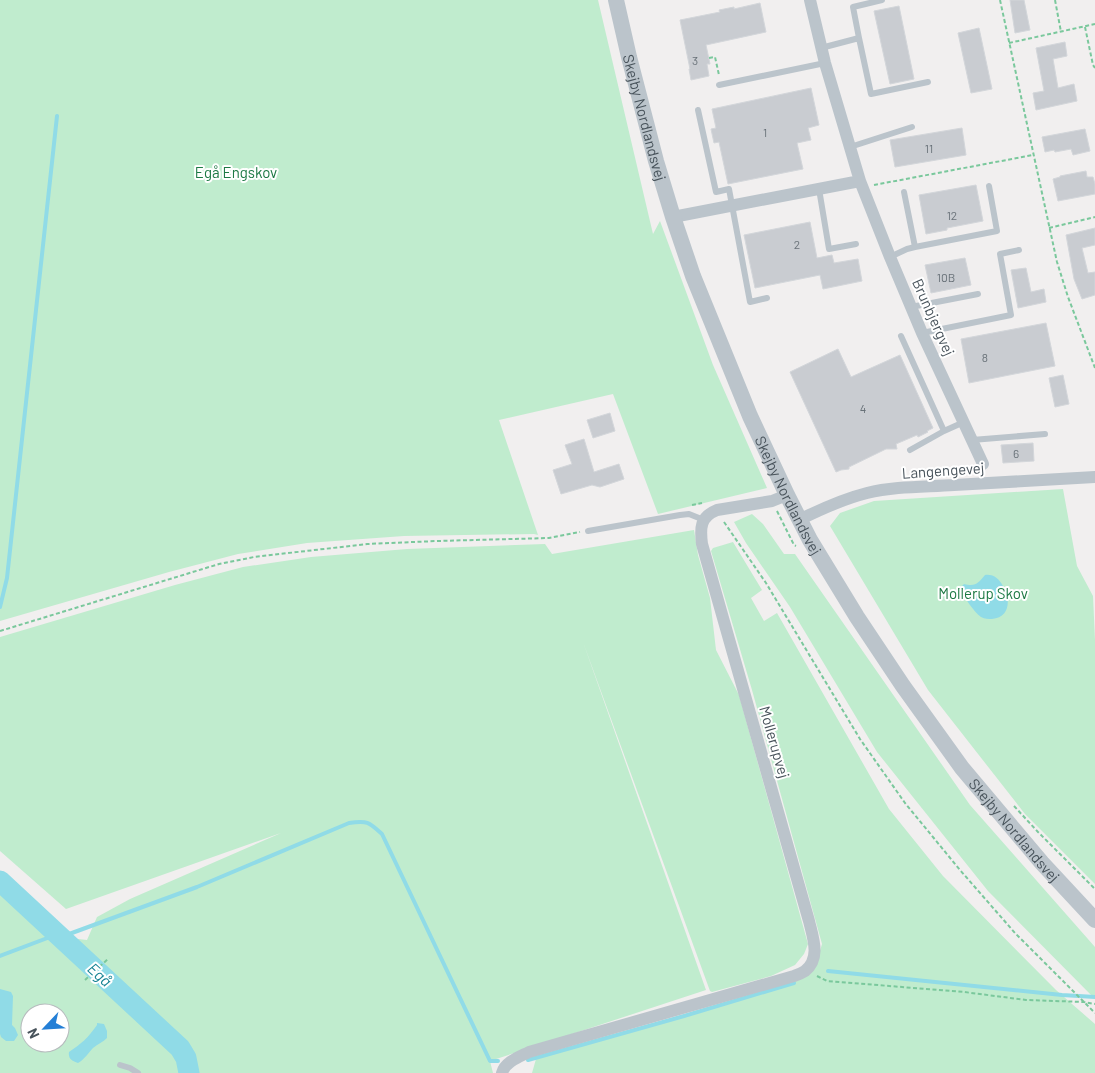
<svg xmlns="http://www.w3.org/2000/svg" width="1095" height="1073" viewBox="0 0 1095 1073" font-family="Barlow,sans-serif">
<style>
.green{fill:#c0ecce;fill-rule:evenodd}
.water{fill:#90dbe7}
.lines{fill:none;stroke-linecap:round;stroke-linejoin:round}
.stream{stroke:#90dbe7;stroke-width:4}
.river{stroke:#90dbe7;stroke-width:21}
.building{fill:#c9ccd1;stroke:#d3d6da}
.path{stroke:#7ac89c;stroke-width:2;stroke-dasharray:4 2.5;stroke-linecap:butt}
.service{stroke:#bbc4cb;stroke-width:6}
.minor{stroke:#bbc4cb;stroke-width:12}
.tertiary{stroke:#bbc4cb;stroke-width:16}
.labels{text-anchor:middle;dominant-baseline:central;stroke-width:4;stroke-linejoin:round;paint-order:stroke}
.number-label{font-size:12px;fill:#687178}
.street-label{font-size:15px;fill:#48535b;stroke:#fff}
.park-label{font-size:15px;fill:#1d7944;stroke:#fff}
.water-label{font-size:16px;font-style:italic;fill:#158293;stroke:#fff}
</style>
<rect width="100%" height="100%" fill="#f1efef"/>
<!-- green -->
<path class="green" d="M0,0H598L653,234L660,221L713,365L767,488L658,514L613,394L499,420L538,535L534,534L404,536L307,543L238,554L169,572L0,621Z
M1063,489L1077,566L1093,596L1095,640V884L1025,814L928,690L830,526L840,513L874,501Z
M752,514L763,524L784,554H795L970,805L1095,947V999L988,891L877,752L790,607L746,543L734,522Z
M694,530L698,555L710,598L716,650L739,695L808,944L804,954L795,965L771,976L712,992L710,991L583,642L706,990L490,1061L493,1073H0V878L60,933L61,937L87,940L97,917L130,899L281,833L66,909L0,851V637L175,585L243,567L311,557L407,549L545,544L552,554ZM431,939H432L479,1038L471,1024ZM30,1013H60V1043H30Z
M733,542L762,590L751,598L764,621L777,613L889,809L943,876L1056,990L1095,1024V1073H532L536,1059L775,989L804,976L817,961L822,944L752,690L711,551L713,548Z"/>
<!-- water -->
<path class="water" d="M985,575C994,574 999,579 1003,586C1011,599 1010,618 992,619C988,619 985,619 981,617C974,612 964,597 960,589L962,586L964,584C976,587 978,583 985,575Z
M0,989L11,992L13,996L12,1025L15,1028L18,1035L14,1041H6L1,1037L0,1034Z
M97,1023L104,1024L107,1031V1038C103,1042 98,1044 93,1048C88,1053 85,1059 78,1063C72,1061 68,1059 69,1052C81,1044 88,1038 97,1025Z"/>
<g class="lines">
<!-- stream -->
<path class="stream" d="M0,607L7,578L57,116
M61,937L197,887L349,823C367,820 369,822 382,834L490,1061H498
M0,956L58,934
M828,971L1062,995L1095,997
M528,1060L684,1016L794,983"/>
<!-- river -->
<path class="river" d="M0,881L180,1048L186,1058L189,1073"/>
</g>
<!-- building -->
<path class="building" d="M1010,0H1024L1030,30L1015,33Z
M760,3L766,32L706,45L710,64H707L709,76L691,80L689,69H690L680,20L720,12L719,10L734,7V9Z
M899,6L914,79L890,84L874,11Z
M979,28L992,89L971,93L958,33Z
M1065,42L1067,56L1053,59L1058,88L1074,84L1077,101L1036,110L1033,93L1044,91L1036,48Z
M811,88L819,125L808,128L811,140L797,143L803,169L728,184L719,142L714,143L711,129L716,128L712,109Z
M962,128L966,155L895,167L890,140Z
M1085,129L1090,151L1073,155L1071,149L1055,152L1054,150L1045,152L1042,137Z
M1086,171L1087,177H1093L1095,184V194L1058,201L1053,179L1060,177V176Z
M976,185L983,221L947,228V230L926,234L919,195Z
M810,222L817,258L832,255L834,263L858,259L862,281L823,289L820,275L755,288L744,235Z
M1095,228V245L1082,248L1088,273L1095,272V295L1082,299L1074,279L1066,235Z
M965,258L971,285L931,293L925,265Z
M1026,268L1031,292L1044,289L1046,302L1018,308L1011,270Z
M1046,323L1055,366L969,383L961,339Z
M838,349L851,377L900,355L933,428L927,431L928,432L918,437L917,435L896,444L897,449H886L849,467V469L841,470L836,472L790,372Z
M1063,375L1069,404L1055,407L1049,378Z
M610,413L615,431L593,438L587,420Z
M584,439L594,472L619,464L624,479L600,487L592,485L561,494L553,470L572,464L565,445Z
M1033,443L1034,461L1003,463L1001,445Z"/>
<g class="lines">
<!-- path -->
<path class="path" d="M1000,0L1057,262L1068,297L1095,368
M1055,0L1061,32
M1085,27L1093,65L1095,68
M1009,43L1095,24
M709,58L715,57L719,75
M874,185L1033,155
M1049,228L1095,217
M692,505L702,503
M777,511L794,545L796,546
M724,522L766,583L860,739L905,803L960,870L1015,933L1095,1013
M0,631L219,564L254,557L367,544L437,541L549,538L580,532
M1014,806L1038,832L1095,889
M817,976L827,981L964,992L1026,1000L1084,1002L1095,1004
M85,980L109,958"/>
<!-- service -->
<path class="service" d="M859,38L853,7L882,0
M821,48L859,38L871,94L928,82
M719,85L825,63
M698,110L716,192L729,189L750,302L767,298
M850,147L912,127
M819,189L829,249L856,244
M915,247L997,231L989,186
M890,257L907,249L915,247L904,192
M911,307L978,294
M922,333L1011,315L1000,254L1019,250
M901,336L944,431L964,422
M972,440L1045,434
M910,450L944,431
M588,531L680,515L689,514L704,520
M120,1065L130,1068L138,1073"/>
<!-- minor -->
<path class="minor" d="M810,0L825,63L860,181L890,257L922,333L983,464
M673,217L860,181
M799,520C821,509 843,499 867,493C895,486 925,487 954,485C1001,482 1048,480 1095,477
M502,1073C505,1062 519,1057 529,1052L794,976C797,975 802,973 805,971C821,958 813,938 809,921L702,544C700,528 700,517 717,510L772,501L787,495"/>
<!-- tertiary -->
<path class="tertiary" id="s1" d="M616,0L629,57L656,161L673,217L693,276L750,416L787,495L810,540L857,617L903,686L962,768L1042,863L1095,920"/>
</g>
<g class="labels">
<!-- number labels -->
<g class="number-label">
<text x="695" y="60">3</text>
<text x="765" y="132">1</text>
<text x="929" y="148">11</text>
<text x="952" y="215">12</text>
<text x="797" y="244">2</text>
<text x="946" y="277">10B</text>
<text x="985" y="357">8</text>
<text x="863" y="408">4</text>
<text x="1016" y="453">6</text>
</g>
<!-- street labels -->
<g class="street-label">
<text stroke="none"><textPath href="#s1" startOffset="121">Skejby Nordlandsvej</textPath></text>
<text transform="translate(934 317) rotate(66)">Brunbjergvej</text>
<text transform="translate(943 470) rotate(-4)">Langengevej</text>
<text stroke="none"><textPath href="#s1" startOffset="526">Skejby Nordlandsvej</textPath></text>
<text transform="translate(775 742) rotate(74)">Mollerupvej</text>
<text stroke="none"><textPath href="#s1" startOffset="931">Skejby Nordlandsvej</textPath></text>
</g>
<!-- park labels -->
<g class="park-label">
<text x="236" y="172">Egå Engskov</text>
<text x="983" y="593">Mollerup Skov</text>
</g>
<!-- water labels -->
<g class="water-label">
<text transform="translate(100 974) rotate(43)">Egå</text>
</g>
</g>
<!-- north arrow -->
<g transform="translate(45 1028) rotate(245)"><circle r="24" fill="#ffffff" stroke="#b6babd"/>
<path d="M0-4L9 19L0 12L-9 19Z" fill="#247fd6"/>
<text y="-8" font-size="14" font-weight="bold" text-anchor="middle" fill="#48535b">N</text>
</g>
</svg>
